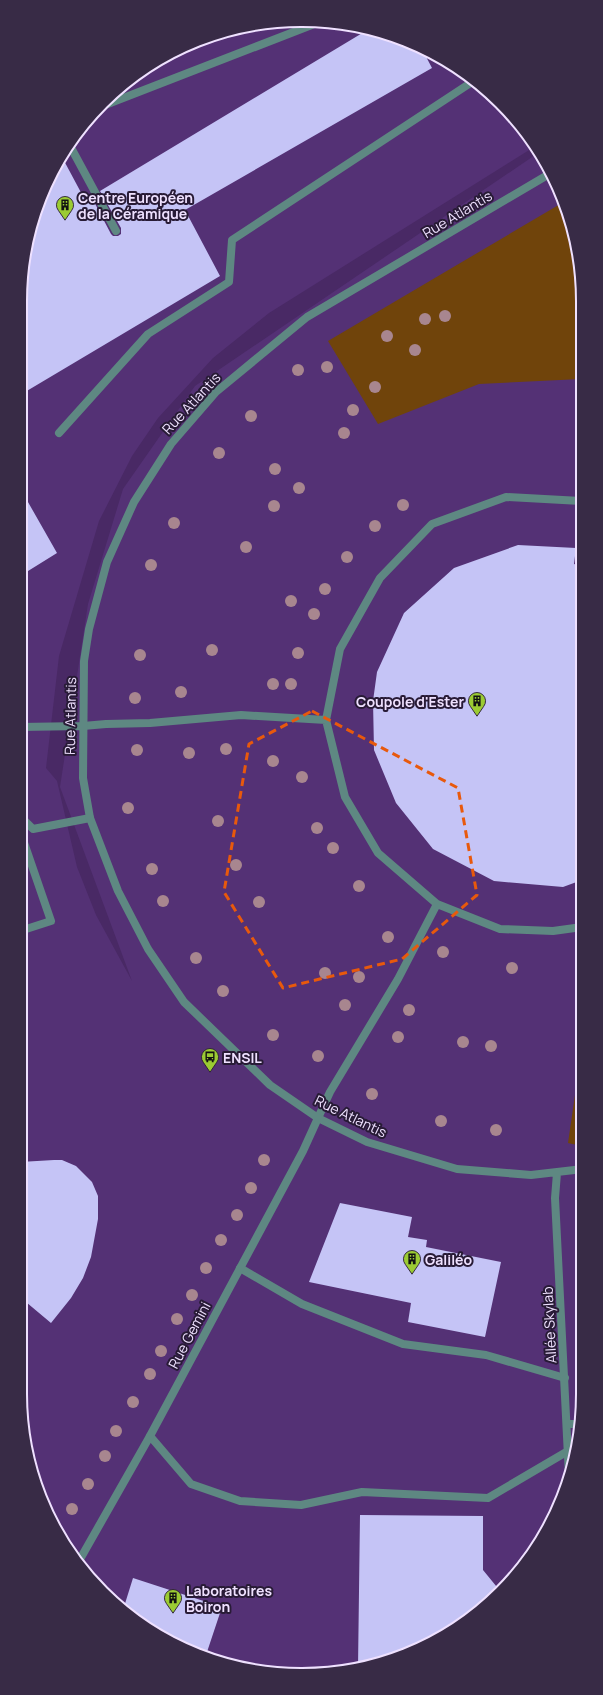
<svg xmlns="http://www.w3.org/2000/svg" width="603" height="1695" viewBox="0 0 603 1695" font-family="Manrope,sans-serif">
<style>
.built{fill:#543175}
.green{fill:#70440b}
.building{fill:#c5c4f6}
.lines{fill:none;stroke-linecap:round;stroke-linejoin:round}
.service{stroke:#5e8882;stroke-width:8}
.minor{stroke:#5e8882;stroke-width:8}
.tree{fill:#a8868f}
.marked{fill:none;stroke:#e8590c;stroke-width:3;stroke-dasharray:8 5;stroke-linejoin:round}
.labels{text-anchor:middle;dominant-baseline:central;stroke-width:4;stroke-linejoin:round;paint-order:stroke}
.poi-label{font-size:14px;font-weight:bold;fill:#efe1ff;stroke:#281b36;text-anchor:start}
.street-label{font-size:14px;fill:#efe1ff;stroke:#281b36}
.rim{fill:none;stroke:#efe1ff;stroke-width:2}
</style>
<rect width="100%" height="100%" fill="#492965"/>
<!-- built -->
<path class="built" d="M320,21L374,30L442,58L513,116L534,147L269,313L213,358L158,418L132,456L99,521L59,656L46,768L57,781L77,867L96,915L132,981L60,787L88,604L123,489L195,386L538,153L554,177L581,265L583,1394L573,1466L535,1550L501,1592L458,1627L374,1665L320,1674L265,1673L177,1646L130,1617L90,1579L41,1501L25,1448L20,1393V302L30,229L49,177L78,130L116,90L161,58L211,35L265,22Z"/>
<!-- green -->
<path class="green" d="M562,203L581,265V379L479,384L378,424L328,341Z
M582,1047V1144L577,1145L568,1143Z"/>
<!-- building -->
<path class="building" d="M369,29L422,49L432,68L185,210L220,276L20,395V302L30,229L49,177L62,157L85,200L91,196L111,234L113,236H118L121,234V228L100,191Z
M20,488L57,553L20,576Z
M518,545L576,548L574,564L581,566L582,880L563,887L494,881L433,849L396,803L374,750L373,701L377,672L404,613L454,568Z
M54,1160H62L76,1166L92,1182L98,1196V1219L91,1257L83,1278L71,1298L51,1323L20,1297V1162Z
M340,1203L412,1217L408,1237L427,1240L426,1247L501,1262L485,1337L408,1322L411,1303L309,1282Z
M360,1515L483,1516V1570L501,1592L458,1627L374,1665L358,1668Z
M133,1578L222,1607L206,1655L177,1646L130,1617L123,1610Z"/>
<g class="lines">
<!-- service -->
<path class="service" d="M100,107L322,21
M69,144L116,231
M59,433L148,334L229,282L232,240L472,82
M581,501L506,497L432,524L380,578L340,649L326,720L345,797L378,853L437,904L500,929L553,931L582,927
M83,726L106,724L150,723L241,715L326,720
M20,816L33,829L90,818
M20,931L51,921L20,831
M318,1118L330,1092L398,979L437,904
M240,1268L302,1304L403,1344L486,1355L565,1378
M567,1424H579
M23,1427L24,1426
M150,1436L191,1484L240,1501L301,1505L362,1492L488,1498L568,1451"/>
<!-- minor -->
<path class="minor" d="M551,173L307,317L216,392L171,444L134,502L107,562L89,629L84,661L83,778L90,818L118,891L148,949L184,1002L270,1085L318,1118L367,1142L457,1169L531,1175L583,1169
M20,727L83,726
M557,1173L555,1198L569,1476
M79,1561L150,1436L303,1151L318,1118"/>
</g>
<!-- trees -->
<g class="tree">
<circle cx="445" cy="316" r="6"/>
<circle cx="425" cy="319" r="6"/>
<circle cx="387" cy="336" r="6"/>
<circle cx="415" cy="350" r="6"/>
<circle cx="327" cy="367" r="6"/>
<circle cx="298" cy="370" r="6"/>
<circle cx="375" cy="387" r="6"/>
<circle cx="353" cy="410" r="6"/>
<circle cx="251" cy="416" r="6"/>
<circle cx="344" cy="433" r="6"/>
<circle cx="219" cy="453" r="6"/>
<circle cx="275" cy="469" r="6"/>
<circle cx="299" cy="488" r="6"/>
<circle cx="403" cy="505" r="6"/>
<circle cx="274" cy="506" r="6"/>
<circle cx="174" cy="523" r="6"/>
<circle cx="375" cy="526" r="6"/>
<circle cx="246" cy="547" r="6"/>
<circle cx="347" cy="557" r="6"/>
<circle cx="151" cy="565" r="6"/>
<circle cx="325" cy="589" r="6"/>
<circle cx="291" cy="601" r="6"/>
<circle cx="314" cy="614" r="6"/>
<circle cx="212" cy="650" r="6"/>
<circle cx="298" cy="653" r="6"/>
<circle cx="140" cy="655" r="6"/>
<circle cx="273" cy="684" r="6"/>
<circle cx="291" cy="684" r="6"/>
<circle cx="181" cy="692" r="6"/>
<circle cx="135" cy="698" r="6"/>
<circle cx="226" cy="749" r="6"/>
<circle cx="137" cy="750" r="6"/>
<circle cx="189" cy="753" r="6"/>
<circle cx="273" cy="761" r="6"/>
<circle cx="302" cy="777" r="6"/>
<circle cx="128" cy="808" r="6"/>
<circle cx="218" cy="821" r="6"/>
<circle cx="317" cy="828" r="6"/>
<circle cx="333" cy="848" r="6"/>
<circle cx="236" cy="865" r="6"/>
<circle cx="152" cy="869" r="6"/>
<circle cx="359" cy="886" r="6"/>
<circle cx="163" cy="901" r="6"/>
<circle cx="259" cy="902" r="6"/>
<circle cx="388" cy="937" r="6"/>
<circle cx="443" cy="952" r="6"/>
<circle cx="196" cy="958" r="6"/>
<circle cx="512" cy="968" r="6"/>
<circle cx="325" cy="973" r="6"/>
<circle cx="359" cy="977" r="6"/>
<circle cx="223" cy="991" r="6"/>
<circle cx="345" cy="1005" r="6"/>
<circle cx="409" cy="1010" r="6"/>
<circle cx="273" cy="1035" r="6"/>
<circle cx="398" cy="1037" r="6"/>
<circle cx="463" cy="1042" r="6"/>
<circle cx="491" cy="1046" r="6"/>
<circle cx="318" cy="1056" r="6"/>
<circle cx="372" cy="1094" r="6"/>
<circle cx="441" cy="1121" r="6"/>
<circle cx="496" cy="1130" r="6"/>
<circle cx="264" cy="1160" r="6"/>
<circle cx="251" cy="1188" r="6"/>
<circle cx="237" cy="1215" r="6"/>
<circle cx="221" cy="1240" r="6"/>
<circle cx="206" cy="1268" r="6"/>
<circle cx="192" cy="1295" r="6"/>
<circle cx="177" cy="1319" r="6"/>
<circle cx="161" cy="1351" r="6"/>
<circle cx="150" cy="1374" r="6"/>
<circle cx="133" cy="1402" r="6"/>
<circle cx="116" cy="1431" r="6"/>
<circle cx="105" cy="1456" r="6"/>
<circle cx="88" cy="1484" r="6"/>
<circle cx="72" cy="1509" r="6"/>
</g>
<!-- marked area -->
<path class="marked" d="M312,711L458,788L477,895L402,959L283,988L224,892L249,744Z"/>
<!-- icons -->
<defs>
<symbol id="building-pin" viewBox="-11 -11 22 30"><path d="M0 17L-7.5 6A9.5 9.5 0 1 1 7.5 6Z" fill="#9bcb33" stroke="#281b36"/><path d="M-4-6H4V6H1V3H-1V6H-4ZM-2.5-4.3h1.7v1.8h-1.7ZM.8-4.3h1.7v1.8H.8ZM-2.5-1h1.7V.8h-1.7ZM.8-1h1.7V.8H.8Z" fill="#111"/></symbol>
<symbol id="bus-pin" viewBox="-11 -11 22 30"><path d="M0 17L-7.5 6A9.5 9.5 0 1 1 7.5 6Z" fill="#9bcb33" stroke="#281b36"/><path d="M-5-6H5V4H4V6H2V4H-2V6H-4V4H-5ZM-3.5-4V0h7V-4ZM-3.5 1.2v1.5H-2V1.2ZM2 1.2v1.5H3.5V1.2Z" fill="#111"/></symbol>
</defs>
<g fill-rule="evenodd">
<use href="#building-pin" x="55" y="195" width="20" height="27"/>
<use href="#building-pin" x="467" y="691" width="20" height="27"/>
<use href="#bus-pin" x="200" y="1047" width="20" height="27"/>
<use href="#building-pin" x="402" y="1249" width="20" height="27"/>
<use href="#building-pin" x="163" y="1588" width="20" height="27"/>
</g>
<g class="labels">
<!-- poi labels -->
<g class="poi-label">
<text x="78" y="197">Centre Européen<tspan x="78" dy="16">de la Céramique</tspan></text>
<text x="464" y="701" text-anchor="end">Coupole d'Ester</text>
<text x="223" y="1057">ENSIL</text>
<text x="425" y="1259">Galiléo</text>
<text x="186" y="1590">Laboratoires<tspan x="186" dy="16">Boiron</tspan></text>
</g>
<!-- street labels -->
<g class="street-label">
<text transform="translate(457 214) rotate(-31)">Rue Atlantis</text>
<text transform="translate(191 403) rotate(-47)">Rue Atlantis</text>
<text transform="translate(70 716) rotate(-89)">Rue Atlantis</text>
<text transform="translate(351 1116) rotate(26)">Rue Atlantis</text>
<text transform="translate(549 1325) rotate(-93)">Allée Skylab</text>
<text transform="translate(189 1335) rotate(-62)">Rue Gemini</text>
</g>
</g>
<!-- crop -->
<path d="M0 0H603V1695H0ZM301 27H302A274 274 0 0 1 576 301V1394A274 274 0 0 1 302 1668H301A274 274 0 0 1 27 1394V301A274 274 0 0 1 301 27Z" fill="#382b46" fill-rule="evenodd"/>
<path class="rim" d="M301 27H302A274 274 0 0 1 576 301V1394A274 274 0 0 1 302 1668H301A274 274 0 0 1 27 1394V301A274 274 0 0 1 301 27Z"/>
</svg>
